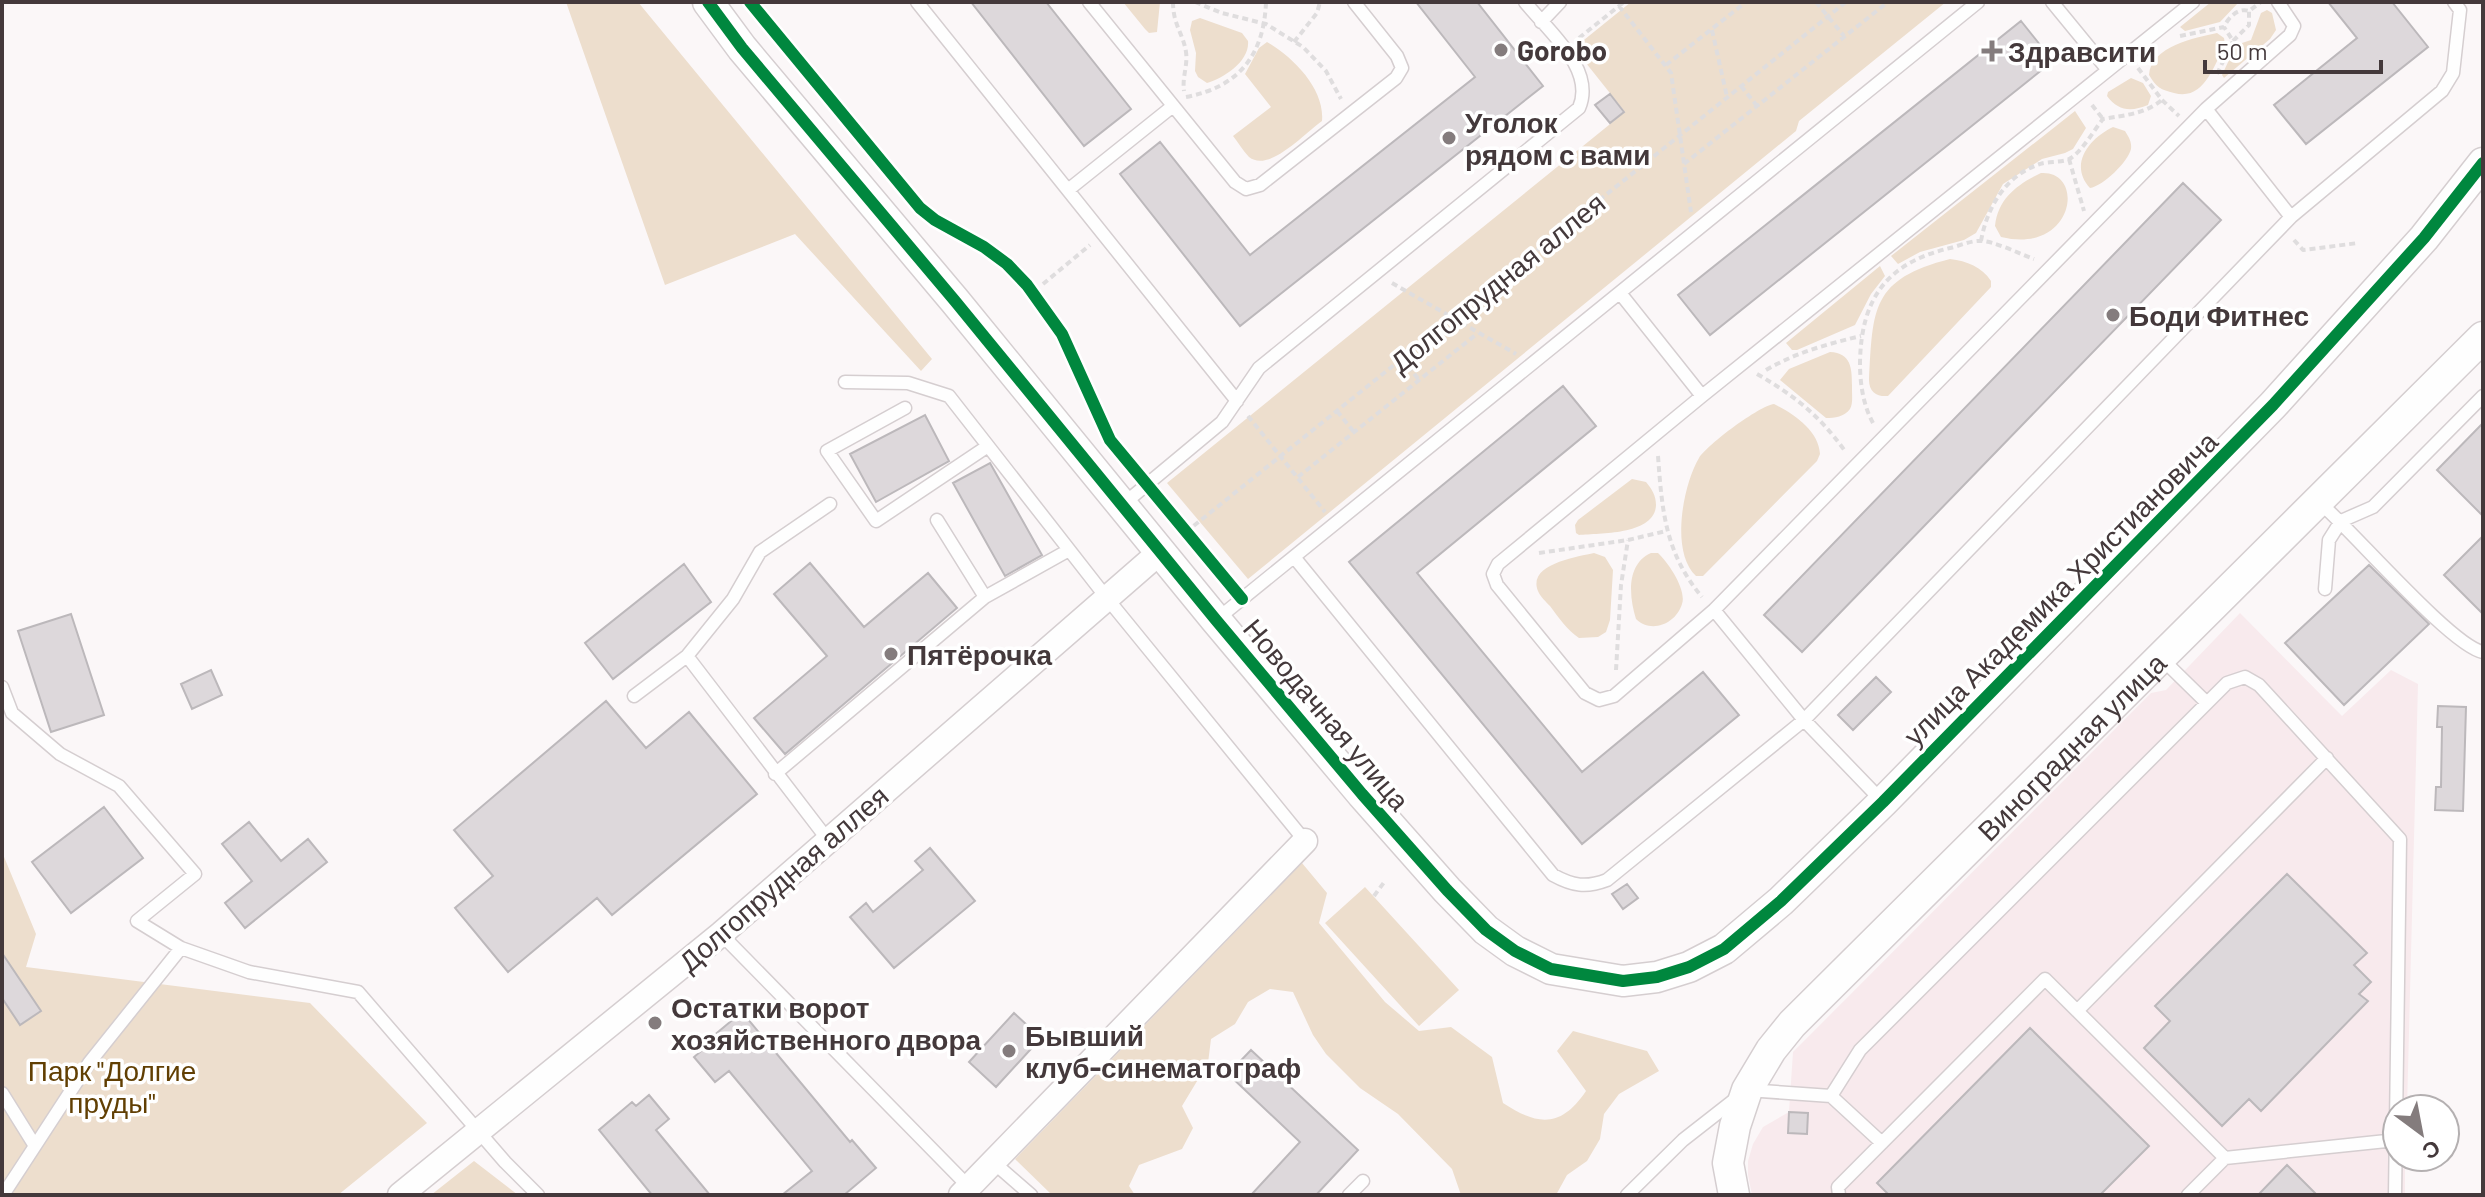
<svg xmlns="http://www.w3.org/2000/svg" width="2485" height="1197" viewBox="0 0 2485 1197" font-family="Barlow,sans-serif">
<style>
.built{fill:#f8eaed}
.green{fill:#eddecd}
.building{fill:#ddd8db;stroke:#bcb8bb;stroke-width:2}
.lines{fill:none;stroke-linecap:round;stroke-linejoin:round}
.service-casing{stroke:#d5ced0;stroke-width:15}
.minor-casing{stroke:#d5ced0;stroke-width:27}
.tertiary-casing{stroke:#d5ced0;stroke-width:33}
.path{stroke:#dfddde;stroke-width:4;stroke-dasharray:6 4;stroke-linecap:butt}
.service{stroke:#fefefe;stroke-width:12}
.minor{stroke:#fefefe;stroke-width:24}
.tertiary{stroke:#fefefe;stroke-width:30}
.cycleway-casing{stroke:#fff;stroke-width:17}
.cycleway{stroke:#00873e;stroke-width:12}
.poi-dot{fill:#847c7d;stroke:#fff;stroke-width:3}
.labels{text-anchor:middle;dominant-baseline:central;stroke-width:7;stroke-linejoin:round;paint-order:stroke}
.poi-label{font-size:28px;font-weight:bold;fill:#44393b;stroke:#fff;text-anchor:start}
.street-label{font-size:28px;fill:#44393b;stroke:#fff}
.park-label{font-size:28px;fill:#613f03;stroke:#fff}
</style>
<rect width="100%" height="100%" fill="#fbf7f8"/>
<!-- built -->
<path class="built" d="M2240,613L2342,716L2391,670L2418,684L2407,1109H2397V1157H2405V1195H1752L1748,1175V1161L1753,1144L1763,1127L1789,1112L1793,1052L2151,693L2166,690Z"/>
<!-- green -->
<path class="green" d="M566,2H638L932,359L921,371L795,234L665,285Z
M1123,2H1160L1157,32L1149,33L1145,29Z
M1631,2H1946L1799,121L1796,131L1248,579L1167,483L1625,112L1574,48Z
M2211,2H2239L2220,22L2185,31L2180,27Z
M2267,10L2272,13L2276,30L2270,39L2224,78L2222,75L2236,45L2251,40L2261,13Z
M1200,18L1242,33L1248,41C1250,61 1224,78 1207,83L1198,77L1195,71L1196,53L1190,30L1192,21Z
M2217,33L2224,38L2225,45C2213,67 2204,101 2174,93C2161,90 2156,87 2149,75C2151,46 2195,38 2217,33Z
M1267,42C1293,57 1325,89 1322,121C1305,133 1269,173 1249,157C1243,151 1238,142 1233,136L1271,107L1245,74L1259,48Z
M2131,78L2143,83L2151,96L2148,105C2131,112 2118,111 2107,96L2108,92Z
M2075,111L2086,128L2073,149L2065,153L2042,159L2003,184L1976,233L1964,240L1920,252L1898,264L1891,256Z
M2113,127L2125,131C2128,136 2132,141 2131,149C2128,162 2103,186 2090,188C2068,164 2090,138 2113,127Z
M2041,173C2086,170 2075,255 2001,237L1995,226C1998,198 2018,184 2041,173Z
M1950,259C1967,261 1982,267 1991,281V287L1888,396C1877,397 1869,392 1869,380C1873,309 1871,279 1950,259Z
M1880,266L1885,276L1871,294L1855,325L1797,350H1792L1786,343Z
M1830,352C1853,353 1852,371 1852,390C1852,396 1853,404 1850,409C1844,417 1835,418 1826,418L1780,380L1789,369Z
M1774,404C1794,414 1819,431 1820,454L1817,461L1703,576H1696C1670,552 1683,485 1699,458C1708,444 1759,406 1774,404Z
M1632,479L1646,482C1652,489 1656,496 1656,505C1655,535 1601,533 1579,535L1576,533L1575,525L1578,520Z
M1594,553L1605,557L1613,570L1610,620L1606,632L1598,637L1579,638C1567,630 1559,618 1550,606C1546,602 1540,596 1538,591C1527,564 1577,557 1594,553Z
M1651,553H1658C1668,562 1687,590 1682,604C1676,624 1651,634 1636,619C1629,597 1626,564 1651,553Z
M2,852L36,934L26,967L310,1003L427,1123L338,1195H2Z
M1302,863L1327,893L1319,923L1385,1002L1419,1031L1451,1027L1492,1057L1503,1103C1538,1126 1561,1128 1586,1091L1557,1051L1573,1031L1647,1051L1659,1071L1619,1094L1604,1114L1600,1139L1587,1161L1567,1175L1556,1195H1461L1452,1169L1398,1114L1360,1088L1326,1054L1313,1035L1293,992L1270,989L1248,1002L1235,1024L1211,1039L1208,1063L1182,1106L1193,1128L1182,1149L1139,1165L1129,1186L1135,1195H1052L1015,1159Z
M1365,887L1459,990L1419,1026L1325,923Z
M474,1161L518,1195H431Z"/>
<!-- building -->
<path class="building" d="M971,2H1046L1131,109L1084,146Z
M1416,2H1477L1543,86L1240,326L1120,174L1160,142L1250,255L1475,77Z
M2328,2H2392L2428,47L2306,144L2274,105L2357,38Z
M2021,21L2053,61L1710,335L1678,295Z
M1610,94L1624,112L1610,123L1595,105Z
M2183,183L2221,220L1802,652L1764,615Z
M1563,386L1596,426L1417,573L1582,772L1703,672L1739,715L1582,844L1349,562Z
M925,415L949,461L876,502L850,454Z
M2483,423V516L2437,470Z
M990,463L1042,555L1005,576L953,483Z
M2483,536V614L2444,575Z
M810,563L864,627L928,573L957,608L785,754L754,718L827,656L774,594Z
M684,564L711,602L613,679L585,643Z
M2369,565L2429,624L2344,705L2285,643Z
M71,614L104,715L51,732L18,631Z
M211,670L222,695L192,709L181,684Z
M1876,677L1891,692L1853,730L1838,715Z
M606,701L646,748L689,712L757,794L612,915L597,898L508,972L455,908L493,876L454,830Z
M2438,706L2466,707L2463,811L2435,810L2436,787H2441L2442,727H2437Z
M104,807L143,858L71,913L32,862Z
M249,822L281,861L308,839L327,862L245,928L225,903L252,881L222,844Z
M930,848L975,901L894,968L850,917L866,903L873,912L923,870L915,861Z
M2287,874L2367,953L2354,965L2371,982L2359,994L2368,1001L2261,1111L2249,1099L2222,1126L2144,1048L2170,1021L2155,1006Z
M1627,884L1638,898L1623,909L1612,894Z
M2,953L41,1011L20,1025L2,998Z
M742,1012L850,1142L852,1140L876,1168L844,1195H782L812,1171L729,1071L715,1082L694,1057L708,1045L706,1042Z
M1014,1013L1041,1038L996,1087L969,1062Z
M2030,1028L2149,1146L2100,1195H1889L1877,1183Z
M1251,1050L1358,1150L1316,1195H1251L1300,1142L1228,1074Z
M649,1095L669,1119L656,1130L710,1195H652L599,1130L632,1102L636,1106Z
M1789,1112L1808,1113L1807,1134L1788,1133Z
M2287,1165L2317,1195H2258Z"/>
<g class="lines">
<defs>
<path id="service" d="M917,2L1237,401
M1089,2L1235,182L1246,189L1260,185L1396,78L1402,68L1397,56L1354,2
M2052,2L2107,69
M2193,2L1702,396L1498,564L1493,574L1497,585L1585,693L1599,700L1614,696L1714,610L2206,109L2290,35L2294,26L2278,2
M1541,22L1560,2
M2206,109L2291,217
M1068,190L1173,106
M1620,293L1702,396
M845,382L908,383L949,396L1106,597L1305,841
M905,408L827,451L876,521L988,446
M2318,501C2351,529 2452,647 2483,652
M1121,506L1222,422L1259,368L1579,108C1596,69 1548,31 1525,2
M937,520L985,597
M1294,557L1553,875C1573,886 1586,888 1607,880L1804,720L2291,217L2442,91L2453,73L2460,10L2454,2
M2325,589L2329,540L2341,521L2373,507L2483,396
M1714,610L1804,720L1883,802
M1216,620L1978,2
M2161,658L2207,703
M2,687L12,713L60,754L119,786L195,874L137,921L181,948L249,972L358,992L505,1162L538,1195
M634,696L687,656
M775,774L985,597L1069,550
M828,840L687,656L733,599L760,552L830,504
M721,934L969,1187
M2077,1011L2327,758
M2,1093L35,1146L3,1195
M1831,1096L1860,1050L2227,683L2245,677L2259,685L2400,839L2395,1195
M35,1146L89,1063L181,948
M2225,1158L2396,1140
M993,1162L1031,1195
M1349,1195L1363,1181
M1627,1195L1683,1140L1747,1090L1831,1096L1882,1143
M1839,1195L1838,1187L2045,979L2225,1158L2188,1195"/>
<path id="minor" d="M400,1195L721,934L1160,552
M961,1195L1305,841"/>
<g id="tertiary">
<path d="M708,2L742,48L955,301L1216,620L1362,794L1447,890L1486,930L1515,951L1551,969L1623,981L1657,977L1689,967L1724,949L1781,901L1883,802L2273,405L2424,238L2483,163"/>
<path id="s1" d="M1734,1195L1728,1163L1735,1126L1747,1090L1771,1050L1792,1024L2483,337"/>
</g>
</defs>
<!-- service casing -->
<use href="#service" class="service-casing"/>
<!-- minor casing -->
<use href="#minor" class="minor-casing"/>
<!-- tertiary casing -->
<use href="#tertiary" class="tertiary-casing"/>
<!-- path -->
<path class="path" d="M1173,2C1173,25 1183,33 1186,52C1188,65 1182,77 1184,91
M1195,2L1222,13L1266,24L1303,47L1326,71L1341,99
M1816,2L1844,36
M1619,6L1671,73L1691,212
M1712,30L1727,97
M2180,36L2224,27C2228,18 2238,7 2249,11L2261,2
M1579,38L1624,2
M2233,41L2249,25V11
M1294,42L1317,13L1320,2
M1666,65L1746,2
M2138,68L2162,100L2179,116
M2217,74L2233,41L2224,27
M1741,86L1757,106
M1186,97C1239,87 1264,55 1266,2
M2092,105L2103,119
M2069,159L2084,211
M1684,164L1888,2
M2483,231V232
M2294,240L2303,250L2358,243
M1981,241C1987,207 2006,175 2040,164C2048,161 2064,163 2071,158C2083,150 2094,130 2103,119C2126,115 2144,114 2162,100
M1392,283L1516,354
M1043,284L1090,245
M1402,358L1419,380
M1766,370C1795,353 1827,344 1861,336
M1757,374C1795,396 1819,415 1845,451
M1337,411L1354,432
M1248,416L1325,512
M1873,423C1863,405 1860,383 1860,363C1861,298 1887,263 1950,248C1959,246 1972,240 1981,241C1994,241 2020,254 2034,259
M1658,456C1662,510 1665,553 1702,597
M1298,477L1478,333
M1186,532L1846,2
M1539,553L1628,540L1666,531
M1616,670L1621,585L1628,540
M1374,896L1385,881"/>
<!-- service -->
<use href="#service" class="service"/>
<!-- minor -->
<use href="#minor" class="minor"/>
<!-- tertiary -->
<use href="#tertiary" class="tertiary"/>
<defs>
<path id="cycleway" d="M708,2L742,48L955,301L1216,620L1362,794L1447,890L1486,930L1515,951L1551,969L1623,981L1657,977L1689,967L1724,949L1781,901L1883,802L2273,405L2424,238L2483,163
M750,2L920,208L935,220L984,247L1007,264L1027,285L1062,334L1110,440L1242,599"/>
</defs>
<!-- cycleway casing -->
<use href="#cycleway" class="cycleway-casing"/>
<!-- cycleway -->
<use href="#cycleway" class="cycleway"/>
</g>
<!-- markers -->
<g class="poi-dot">
<circle cx="1501" cy="50" r="8"/>
<path d="M1988 39h8v8h8v8h-8v8h-8v-8h-8v-8h8z"/>
<circle cx="1449" cy="138" r="8"/>
<circle cx="2113" cy="315" r="8"/>
<circle cx="891" cy="654" r="8"/>
<circle cx="655" cy="1023" r="8"/>
<circle cx="1009" cy="1051" r="8"/>
</g>
<g class="labels">
<!-- poi labels -->
<g class="poi-label">
<text x="1517" y="50">Gorobo</text>
<text x="2008" y="51">Здравсити</text>
<text x="1465" y="122">Уголок<tspan x="1465" dy="32">рядом с вами</tspan></text>
<text x="2129" y="315">Боди Фитнес</text>
<text x="907" y="654">Пятёрочка</text>
<text x="671" y="1007">Остатки ворот<tspan x="671" dy="32">хозяйственного двора</tspan></text>
<text x="1025" y="1035">Бывший<tspan x="1025" dy="32">клуб-синематограф</tspan></text>
</g>
<!-- street labels -->
<g class="street-label">
<text transform="translate(1497 282) rotate(-39)">Долгопрудная аллея</text>
<text transform="translate(2060 588) rotate(-45)">улица Академика Христиановича</text>
<text transform="translate(1327 714) rotate(50)">Новодачная улица</text>
<text stroke="none"><textPath href="#s1" startOffset="582">Виноградная улица</textPath></text>
<text transform="translate(783 878) rotate(-41)">Долгопрудная аллея</text>
</g>
<!-- park labels -->
<g class="park-label">
<text x="112" y="1070">Парк "Долгие<tspan x="112" dy="32">пруды"</tspan></text>
</g>
</g>
<!-- border -->
<rect width="2485" height="1197" fill="none" stroke="#44393b" stroke-width="8"/>
<!-- north arrow -->
<g transform="translate(2421 1133) rotate(148)"><circle r="38" fill="#ffffff" stroke="#b4b0b1" stroke-width="2"/>
<path d="M0-6L14 30L0 20L-14 30Z" fill="#847c7d"/>
<text y="-12" font-size="22" font-weight="bold" text-anchor="middle" fill="#44393b">С</text>
</g>
<!-- scale -->
<path d="M2205 60v12h176v-12" fill="none" stroke="#44393b" stroke-width="4"/>
<text x="2217" y="60" font-size="24" fill="#44393b" stroke="#ffffff" stroke-width="6" paint-order="stroke">50 m</text>
</svg>
